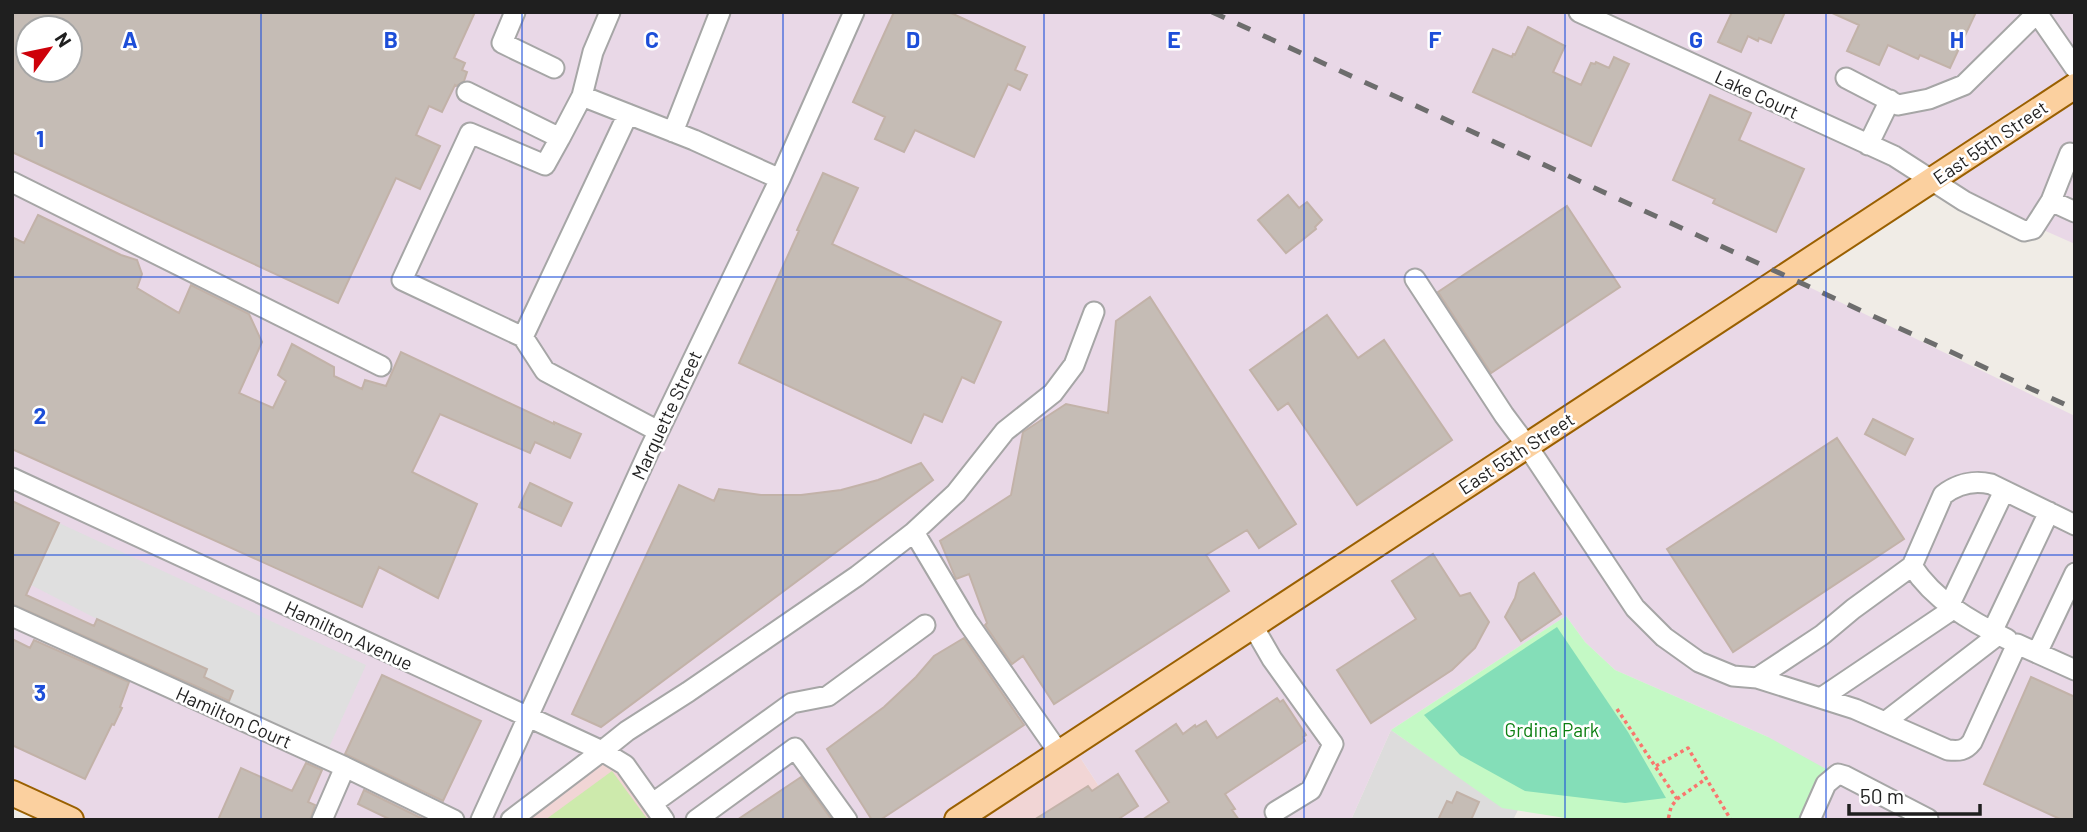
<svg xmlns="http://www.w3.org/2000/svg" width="2087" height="832" viewBox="0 0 2087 832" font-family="Barlow,sans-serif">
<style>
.residential{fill:#dddcdc}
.commercial{fill:#f1d5d5}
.industrial{fill:#e9d8e7;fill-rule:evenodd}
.grass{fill:#cdeaac}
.park{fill:#c4f9c5}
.pitch{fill:#84deb8}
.parking{fill:#dfdfdf}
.building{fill:#c5bcb5;stroke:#c2b2a8;stroke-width:2;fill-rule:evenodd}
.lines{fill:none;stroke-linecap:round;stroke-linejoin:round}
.minor-casing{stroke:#a6a6a6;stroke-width:23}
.major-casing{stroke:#9a6001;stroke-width:28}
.path{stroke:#f9766e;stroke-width:3.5;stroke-dasharray:3.5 3.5;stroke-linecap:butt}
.minor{stroke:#fff;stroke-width:19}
.major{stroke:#fbd09f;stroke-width:24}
.rail{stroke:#6d6d6d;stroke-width:5;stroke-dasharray:14 14;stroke-linecap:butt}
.grid{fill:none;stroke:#1d4ed8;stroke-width:2;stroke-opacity:0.55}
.labels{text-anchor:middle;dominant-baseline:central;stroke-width:5;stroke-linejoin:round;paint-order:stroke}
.street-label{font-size:19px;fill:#1f1f1f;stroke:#fff}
.park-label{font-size:19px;fill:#0c7f11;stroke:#fff}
.grid-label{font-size:23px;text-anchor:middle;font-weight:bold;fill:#1d4ed8;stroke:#fff;stroke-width:5;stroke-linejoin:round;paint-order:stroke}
</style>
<rect width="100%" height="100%" fill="#f0ece6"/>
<!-- residential -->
<path class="residential" d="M1391,730L1502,807L1518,810L1513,820H1351Z"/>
<!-- commercial -->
<path class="commercial" d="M1072,745L1121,820H957Z
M602,751L664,820H511Z"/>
<!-- industrial -->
<path class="industrial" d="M12,12H2075V244L1933,181L1790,274L1811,288L2075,416V820H1812L1768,737L1615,670L1585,642L1566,616L1391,730L1351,820H1121L1072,745L957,820H664L602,752L511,820H71L12,793ZM28,28H70V70H28Z"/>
<!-- grass -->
<path class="grass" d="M612,771L648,820H545Z"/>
<!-- park -->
<path class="park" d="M1566,616L1585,642L1615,670L1768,737L1837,775L1816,820H1578L1502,808L1391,730Z"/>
<!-- pitch -->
<path class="pitch" d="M1557,627L1628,732L1666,798L1625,803L1525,791L1460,755L1424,715Z"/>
<!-- parking -->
<path class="parking" d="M59,523L366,665L327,752L228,703L233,691L204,677L207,669L97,619L31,585Z"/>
<!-- building -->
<path class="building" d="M12,12H475L454,58L465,63L462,70L467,72L464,81L456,86L455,85L442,112L429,106L416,135L440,146L420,189L396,178L338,303L12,152ZM28,28H70V70H28Z
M894,12H949L1025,47L1015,70L1027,75L1020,90L1008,84L974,157L915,130L904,152L875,139L885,117L853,102Z
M1732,12H1785L1771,43L1759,38L1758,41L1748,36L1741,52L1718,42Z
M1830,12H1976L1950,68L1920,55L1918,59L1888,45L1879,65L1847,51L1859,25Z
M1528,27L1565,46L1553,72L1581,85L1591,63L1595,64L1596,62L1609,68L1614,57L1629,64L1591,146L1473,92L1493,49L1512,57L1513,54L1515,55Z
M1710,95L1751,113L1739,140L1804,169L1776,232L1713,203L1715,199L1673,180Z
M823,173L858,188L832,244L1001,322L974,383L962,377L942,422L924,414L911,443L739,363L799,231L797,230Z
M1288,195L1299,208L1307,202L1322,220L1315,227L1316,229L1286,253L1258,220Z
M1567,206L1620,287L1491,373L1438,292Z
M38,215L121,255L137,260L142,274L137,288L179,313L191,285L249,314L262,342L239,393L273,408L286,381L278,375L292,344L334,367V376L362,389L365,380L386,386L401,352L554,424V422L581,434L570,458L535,442L530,453L440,414L412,472L477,504L438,598L379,567L362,607L12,449V237L24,243Z
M1150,297L1296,524L1259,548L1247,530L1206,555L1229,591L1054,704L1023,656L1012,664L985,625L987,623L969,574L956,579L940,541L1011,495L1023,432L1066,404L1108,413L1116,321Z
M1327,315L1358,358L1384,340L1452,440L1357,505L1288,403L1278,410L1250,370Z
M1873,419L1913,439L1905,455L1865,434Z
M1837,438L1904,539L1733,652L1667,549Z
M921,463L933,480L601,727L572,714L679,485L714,501L719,489L761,495H801L841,490L878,480Z
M530,483L572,503L561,526L519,507Z
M12,501L59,523L26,595L94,626L97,619L207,669L204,677L233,691L229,701L12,604Z
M1433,554L1460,596L1470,593L1489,622L1475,648L1452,670L1371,723L1337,670L1416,619L1392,581Z
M1534,573L1561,614L1521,641L1505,617L1515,598L1519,583Z
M964,638L1024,725L880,820H872L827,749L884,707L916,677L934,656Z
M12,639L30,648L34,640L129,682L120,707L122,708L114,725L112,724L85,779L12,745Z
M382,675L481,721L443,801L345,754Z
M2031,677L2075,697V820H2062L1984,784Z
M1277,698L1280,702L1283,700L1306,735L1303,737L1305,741L1225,794L1235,809L1232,810L1239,820H1142L1169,802L1136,751L1176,724L1183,734L1195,725L1196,727L1206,721L1217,738Z
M306,763L322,770L308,802L315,805L310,820H218L241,768L292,791Z
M1118,774L1138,806L1117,820H1034L1088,786L1092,791Z
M801,777L832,820H737Z
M364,790L425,820H391L358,804Z
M1457,792L1479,802L1471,820H1438L1447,801L1452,803Z"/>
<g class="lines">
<defs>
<path id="minor" d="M515,12L502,43L554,68
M1579,12L1894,156L1964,201L2024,231L2033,229L2051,201L2070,153
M1846,78L1898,105L1929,99L1964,85L2037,13L2075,68
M467,92L560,138L582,96L694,140L780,179
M582,96L593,52L610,12
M673,132L720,12
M560,138L545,165L470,133L402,280L523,337L545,371L658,431
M1868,145L1890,100
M12,182L381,366
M2051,201L2075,212
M1415,279L1504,415L1528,447L1635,608L1664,637L1699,662L1733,676L1757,678L1822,635L1853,609L1912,566L1943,495C1957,484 1974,480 1991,484L2075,525
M523,337L628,114
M12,478L602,751L625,765L664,820
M914,532L956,493L1005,431L1053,393L1074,365L1094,312
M1912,566C1934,600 1970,621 2007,639
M1949,606L2004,491
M12,616L345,767L454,820
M1253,626L1272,659L1333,744L1311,790L1275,812
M1992,632L2049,512
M2037,653L2075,573
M1757,678L1855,709L1948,750C1959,751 1965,751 1972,742L2017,644L2075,670
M1821,698L1953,609
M1885,722L1998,635
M653,803L792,703L828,696L925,625
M322,820L345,767
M481,820L649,451L780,179L854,12
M511,820L602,751L627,731L688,692L857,576L914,532L967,621L1059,753
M696,820L795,748L847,820
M1810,820L1826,784L1838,774L1845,776L1928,819"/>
<path id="major" d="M12,793L71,820
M957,820L2075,86"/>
</defs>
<!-- minor casing -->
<use href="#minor" class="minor-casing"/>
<!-- major casing -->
<use href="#major" class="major-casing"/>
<!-- path -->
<path class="path" d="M1617,709L1677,799L1671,807L1668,820
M1656,766L1688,748L1731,820
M1677,799L1707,778"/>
<!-- minor -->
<use href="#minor" class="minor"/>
<!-- major -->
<use href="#major" class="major"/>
<!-- rail -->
<path class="rail" d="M1212,12L2075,409"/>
</g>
<!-- grid -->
<path class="grid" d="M261,12V820M522,12V820M783,12V820M1044,12V820M1304,12V820M1565,12V820M1826,12V820M12,277H2075M12,555H2075"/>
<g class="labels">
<!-- street labels -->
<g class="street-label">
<text transform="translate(1757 94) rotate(25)">Lake Court</text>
<text transform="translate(1990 142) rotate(-34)">East 55th Street</text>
<text transform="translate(666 415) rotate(-65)">Marquette Street</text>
<text transform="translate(1516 453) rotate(-33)">East 55th Street</text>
<text transform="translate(349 635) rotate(25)">Hamilton Avenue</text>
<text transform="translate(234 717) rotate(24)">Hamilton Court</text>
</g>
<!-- park labels -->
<g class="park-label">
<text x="1552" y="729">Grdina Park</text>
</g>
</g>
<g class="grid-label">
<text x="130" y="48">A</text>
<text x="391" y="48">B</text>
<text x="652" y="48">C</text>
<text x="913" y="48">D</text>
<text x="1174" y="48">E</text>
<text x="1435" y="48">F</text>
<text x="1696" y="48">G</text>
<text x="1957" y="48">H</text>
<text x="40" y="147">1</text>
<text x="40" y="424">2</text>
<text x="40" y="701">3</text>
</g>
<!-- border -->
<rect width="2087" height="832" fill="none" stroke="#1f1f1f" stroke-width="28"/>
<!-- north arrow -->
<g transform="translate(49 49) rotate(57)"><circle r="33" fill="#ffffff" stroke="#a5a5a5" stroke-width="2"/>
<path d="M0-5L12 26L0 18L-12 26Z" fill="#ce010a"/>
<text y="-10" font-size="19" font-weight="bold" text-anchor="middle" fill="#1f1f1f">N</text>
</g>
<!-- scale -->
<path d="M1849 804v10h131v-10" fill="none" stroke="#1f1f1f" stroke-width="3.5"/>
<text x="1860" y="804" font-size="21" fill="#1f1f1f" stroke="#ffffff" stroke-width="5" paint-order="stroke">50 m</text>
</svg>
